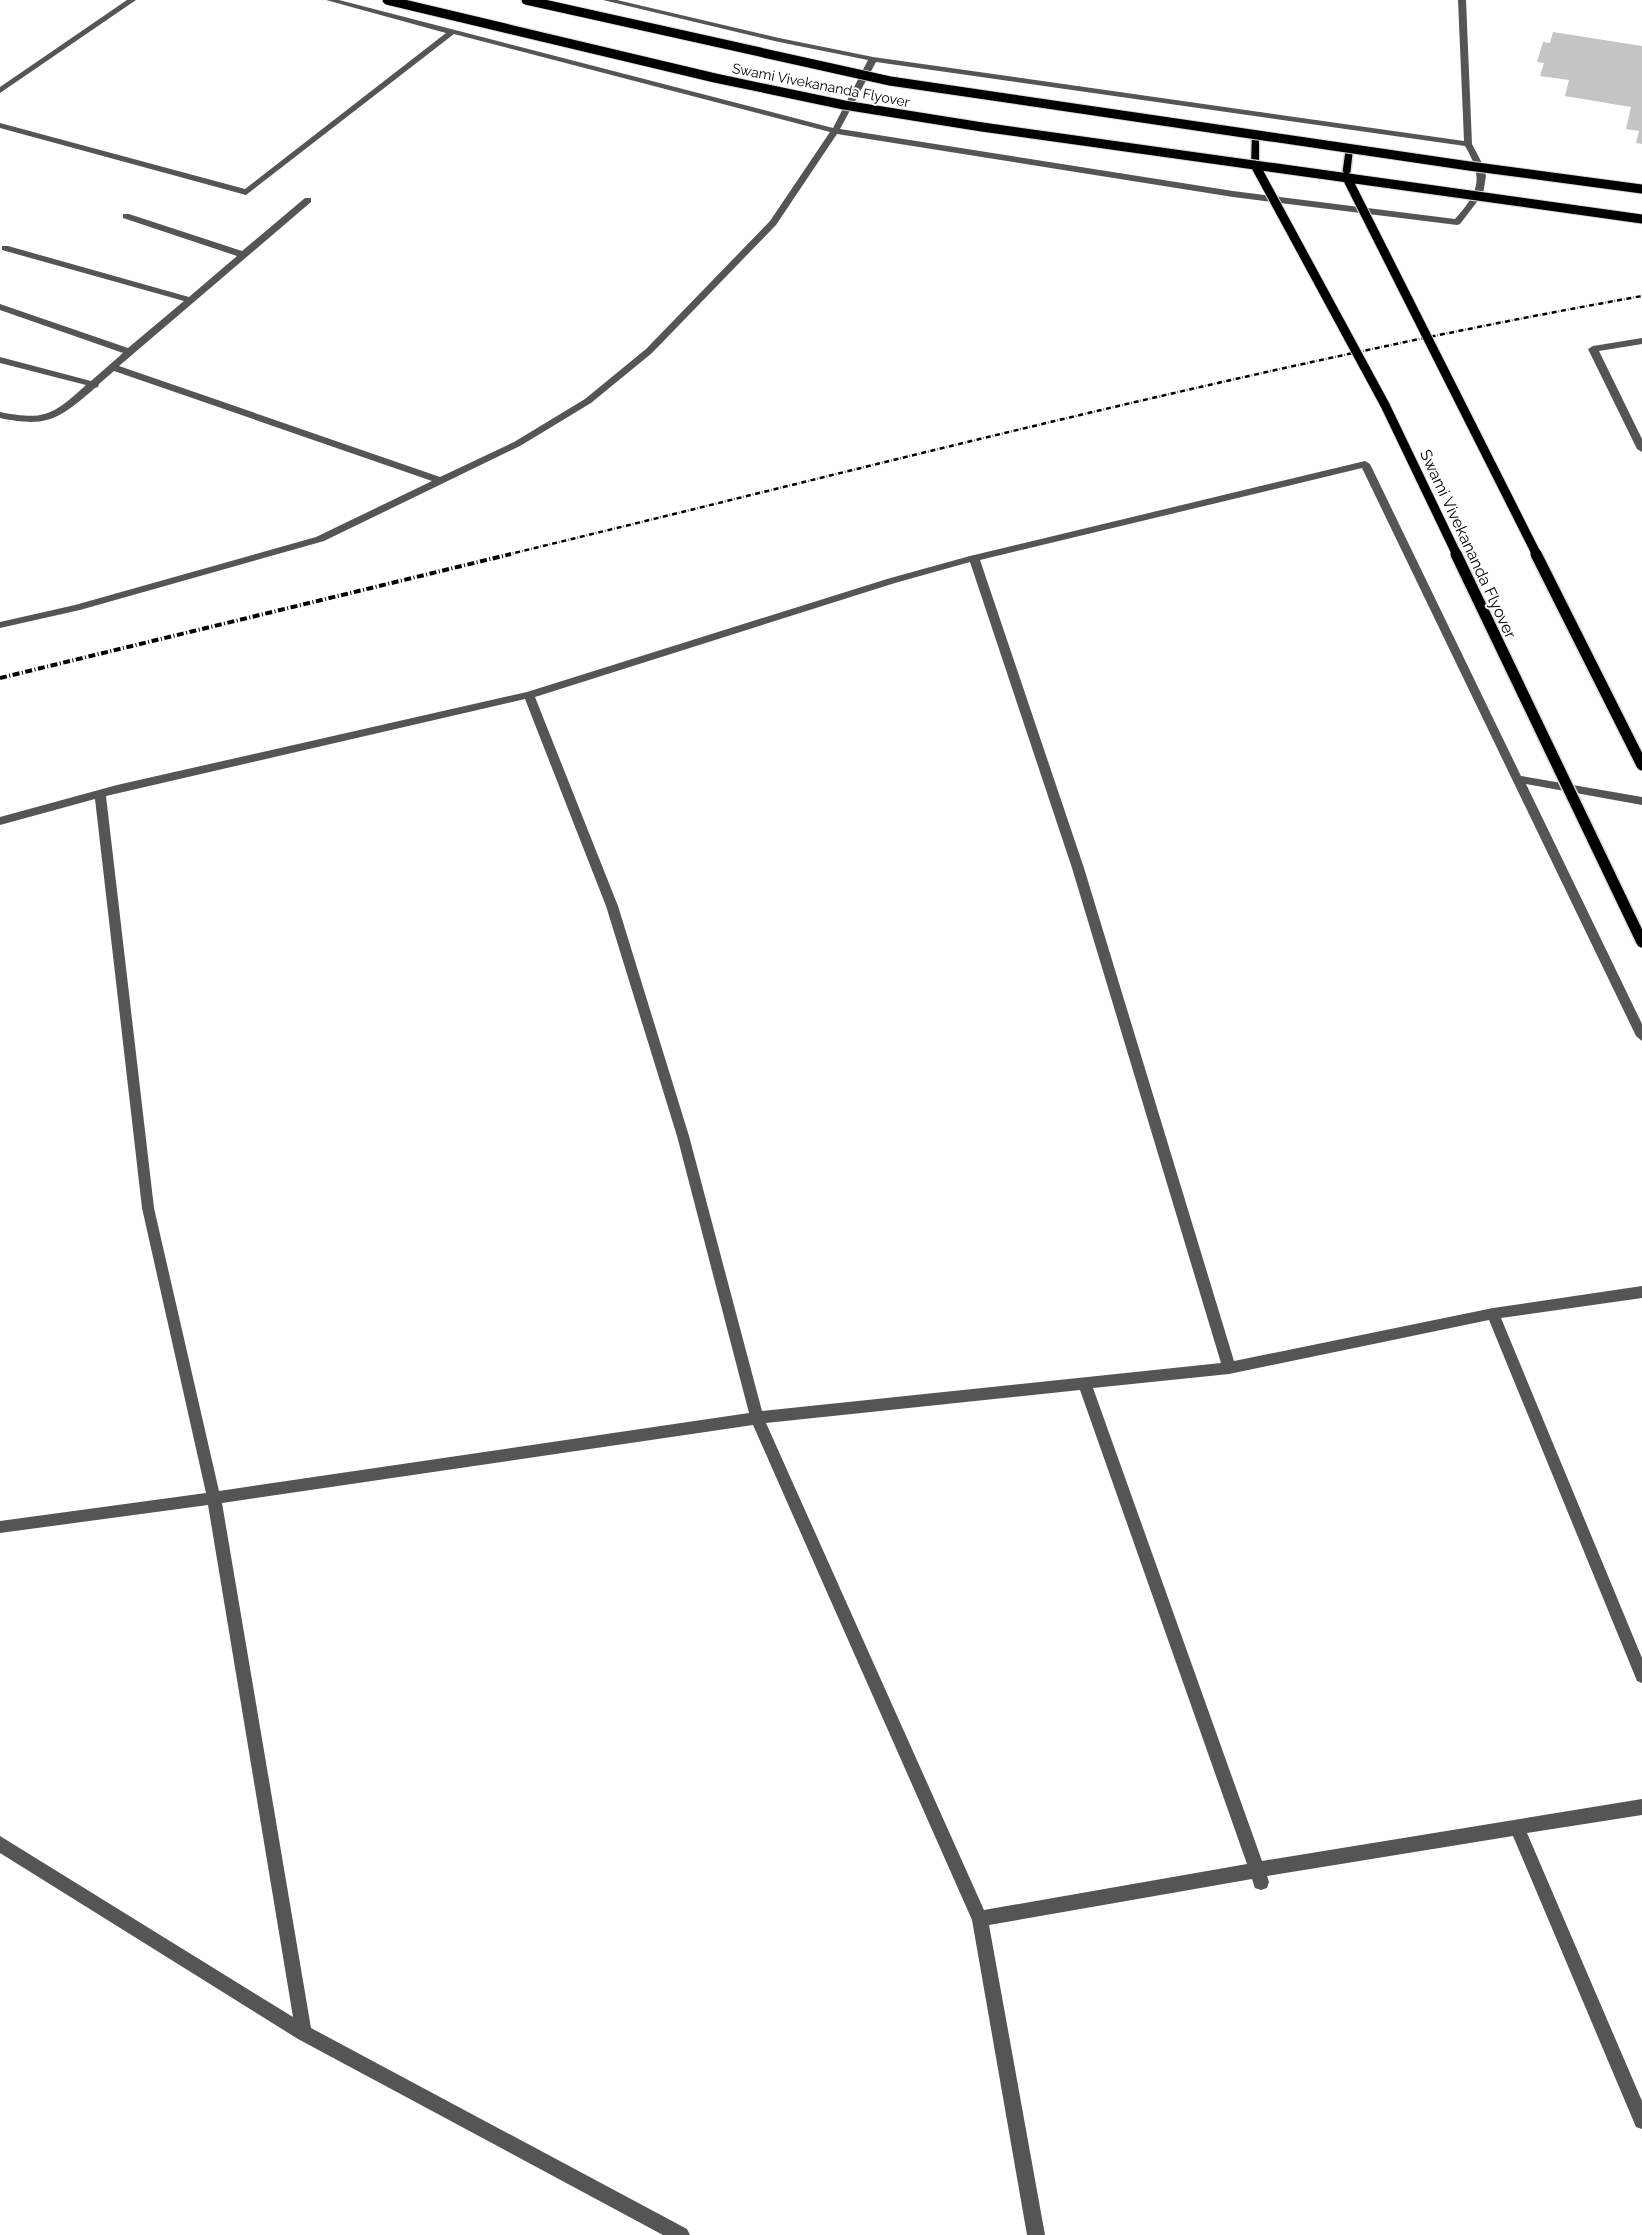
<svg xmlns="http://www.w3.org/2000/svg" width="1642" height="2235" viewBox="0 0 1642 2235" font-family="Raleway,sans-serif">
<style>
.building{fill:#c4c4c4}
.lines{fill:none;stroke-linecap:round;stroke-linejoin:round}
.major-casing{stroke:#dbdbdb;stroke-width:3}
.minor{fill:#555;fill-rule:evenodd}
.major{fill:#000;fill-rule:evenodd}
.rail-far1{stroke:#000;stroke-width:2.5;stroke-dasharray:5 2 0.5 2;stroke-linecap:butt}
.rail{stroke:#000;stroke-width:4;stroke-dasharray:7 2.5 1 2.5;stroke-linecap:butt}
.major-bridge-far1-casing{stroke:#dbdbdb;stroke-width:11;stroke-linecap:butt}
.major-bridge-casing{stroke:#dbdbdb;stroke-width:14;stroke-linecap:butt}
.major-bridge-far1{stroke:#000;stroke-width:9}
.major-bridge{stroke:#000;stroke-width:11}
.labels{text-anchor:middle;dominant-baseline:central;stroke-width:4;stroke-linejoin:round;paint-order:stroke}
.far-street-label{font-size:14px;fill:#000;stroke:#fff}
.street-label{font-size:16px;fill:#000;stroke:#fff}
</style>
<rect width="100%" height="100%" fill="#fff"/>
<!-- building -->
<path class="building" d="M1553,32L1642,46V144L1636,143L1639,131L1626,129L1631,107L1565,96L1569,80L1540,76L1544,63L1537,62L1543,42L1550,43Z"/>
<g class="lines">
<defs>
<path id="major" d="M1252,133L1259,135V165L1255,168L1251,165Z
M1346,147L1353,149L1350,176L1346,179L1342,176Z"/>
</defs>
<!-- major casing -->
<use href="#major" class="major-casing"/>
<!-- minor -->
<path class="minor" d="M127,0H136L0,93V87Z
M326,0H339L833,128L868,60L779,42L603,0H617L779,38L873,57L1464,141L1458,0H1466L1472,144L1484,167L1486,176L1483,194L1460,224L1457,225L1233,197L837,134L776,225L652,353L591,403L520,446L324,541L80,610L0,628V622L75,605L316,537L432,481L114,371L99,384L98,387L95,388C59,419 48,428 0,418V412C45,421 53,415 86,385L0,363V357L91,381L123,353L0,310V304L128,348L184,301L2,250V246H8L189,297L237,256L123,218V214H129L242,251L305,198H311V202L119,366L440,477L514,442L585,399L646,349L770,221L830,132L454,34L246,195L0,128V123L245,189L446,33ZM876,62L1465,146C1484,178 1479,192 1455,219L1233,191L840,129Z
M1642,338V344L1599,351L1642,439V452L1637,449L1588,349L1593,346Z
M1365,461L1370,464L1521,776L1642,797V805L1526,784L1642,1024V1041L1636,1036L1362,468L980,560L1084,868L1234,1361L1493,1308L1642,1286V1298L1501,1318L1642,1658V1683L1637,1681L1635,1676L1489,1320L1229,1374L1093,1388L1262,1861L1642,1799V1815L1527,1833L1642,2101V2129L1636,2127L1513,1836L1267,1876L1269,1882L1267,1888L1261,1890L1255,1888L1252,1879L989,1925L1045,2235H1027L972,1920L753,1425L222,1503L311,2028L687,2229L690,2235H663L298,2039L0,1853V1836L293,2017L208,1505L0,1533V1521L206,1493L142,1208L95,799L0,825V817L117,785L527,692L887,579L970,556ZM970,562L1072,868L1221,1363L762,1411L689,1136L618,906L535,697L895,583ZM525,699L606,906L677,1136L749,1413L219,1491L154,1208L106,796ZM1080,1390L1247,1864L984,1910L766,1423Z"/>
<!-- major -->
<use href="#major" class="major"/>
<!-- rail-far1 -->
<path class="rail-far1" d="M506,555C883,464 1260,364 1642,296"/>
<!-- rail -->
<path class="rail" d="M0,678L511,554"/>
<defs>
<path id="major-bridge-far1" d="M387,0L715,78L844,105L982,127L1642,219
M526,0L890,81L1469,166L1642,189
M1255,165L1385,405L1457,555
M1346,176L1537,555"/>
<path id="major-bridge" d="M1456,554L1642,942
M1536,554L1642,765"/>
</defs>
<!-- major-bridge-far1 casing -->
<use href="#major-bridge-far1" class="major-bridge-far1-casing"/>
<!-- major-bridge casing -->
<use href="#major-bridge" class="major-bridge-casing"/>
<!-- major-bridge-far1 -->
<use href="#major-bridge-far1" class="major-bridge-far1"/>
<!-- major-bridge -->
<use href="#major-bridge" class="major-bridge"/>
</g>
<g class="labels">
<!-- far-street labels -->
<g class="far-street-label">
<text transform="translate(821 85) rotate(11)">Swami Vivekananda Flyover</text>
</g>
<!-- street labels -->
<g class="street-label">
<text transform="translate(1468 544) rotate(65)">Swami Vivekananda Flyover</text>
</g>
</g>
</svg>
